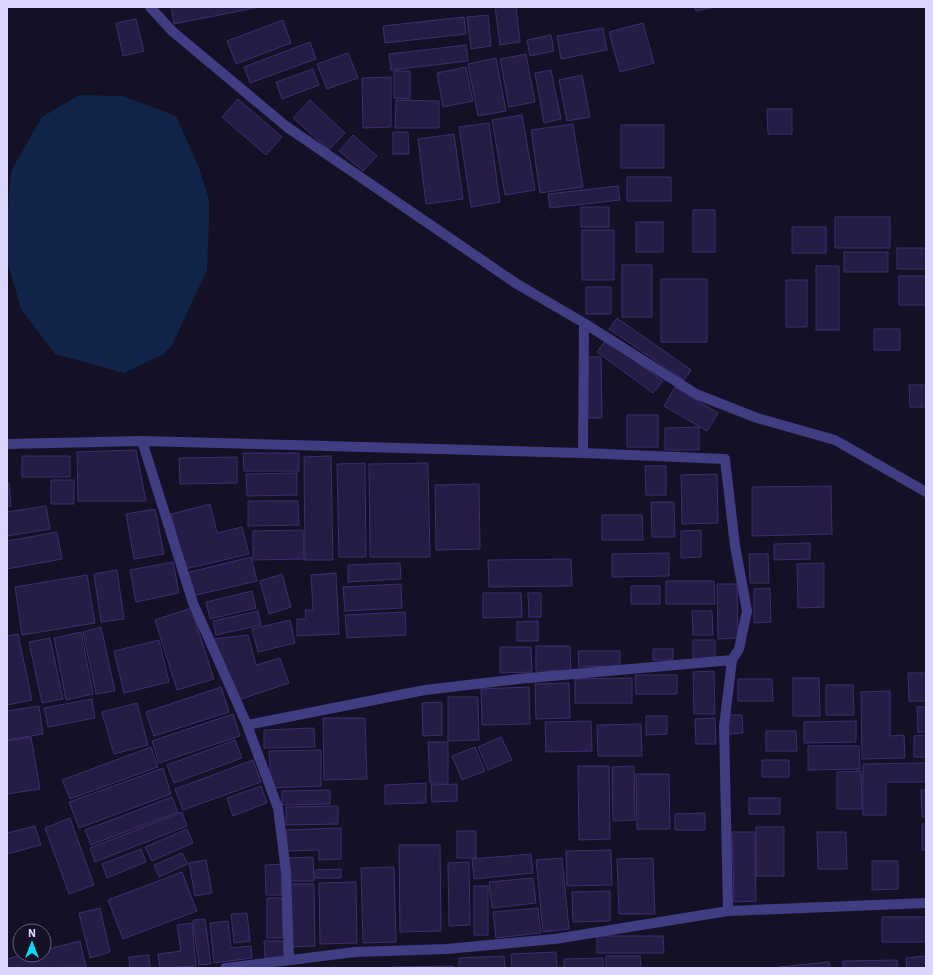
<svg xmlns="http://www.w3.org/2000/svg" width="933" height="975" viewBox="0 0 933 975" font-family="'IBM Plex Sans',sans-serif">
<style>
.water{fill:#102549}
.building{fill:#251d45;stroke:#3d2f70}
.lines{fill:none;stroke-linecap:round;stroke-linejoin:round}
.street{stroke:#403d82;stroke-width:10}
</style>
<rect width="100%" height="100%" fill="#141025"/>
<!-- water -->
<path class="water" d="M79,95L123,96L176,116L199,168L209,200V222L207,270L172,345L164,354L124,373L55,354L21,309L7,261V221L11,171L42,117Z"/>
<!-- building -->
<path class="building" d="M171,7H260L174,24Z
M495,7H516L520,42L500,45Z
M695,7H715L696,11Z
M488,15L491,46L471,49L467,17Z
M464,17L466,34L385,43L383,26Z
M136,19L144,51L123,56L116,23Z
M283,20L291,43L236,64L227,41Z
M643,23L654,63L620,72L609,32Z
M603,28L607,50L561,59L557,36Z
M551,35L554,51L530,56L527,40Z
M310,42L316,59L250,83L244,67Z
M466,45L468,61L391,70L389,54Z
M348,53L358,78L327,89L317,64Z
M526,54L535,102L509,107L500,59Z
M496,58L506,111L478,116L468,64Z
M466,67L473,101L443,107L437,73Z
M313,69L319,85L282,99L276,82Z
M551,70L561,119L544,123L535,73Z
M394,71H410V99L394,98Z
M582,75L590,117L567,121L559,80Z
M391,77V127L363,128L362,78Z
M238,99L282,137L266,155L222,117Z
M310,100L345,133L329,150L293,118Z
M396,100L439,101V128H395Z
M767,109H792V134H768Z
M522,115L535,190L505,195L492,120Z
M489,123L500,202L471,207L459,127Z
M573,124L583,187L540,193L531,130Z
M621,125H664V168H621Z
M393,132H408L409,154H393Z
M454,134L463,199L426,204L418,139Z
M353,135L377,156L363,171L339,151Z
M627,177H671V201H627Z
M618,186L620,200L550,208L548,194Z
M581,207H609V227H581Z
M693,210H715V252H693Z
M835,217H890V248H835Z
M636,222H663V252H636Z
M792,227H826V253H792Z
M582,230H614V280H582Z
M897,248H926V269H897Z
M844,252H888V272H844Z
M622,265H652V317H622Z
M816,266H839V330H816Z
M899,276H926V305H899Z
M661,279H707V342H661Z
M786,280H807V327H786Z
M586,287H611V314H586Z
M617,318L691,370L684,380L609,329Z
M874,329H900V350H874Z
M606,340L663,381L653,393L597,352Z
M586,357H601L602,418H586Z
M909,385H926V407H910Z
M675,387L718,413L707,431L664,406Z
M627,415H658V447H627Z
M699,427V450H665V428Z
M136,450L146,501H78L77,452Z
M243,453H299V471H244Z
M22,456H70V477H22Z
M331,456L333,560H305L304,457Z
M237,457V483L180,484L179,458Z
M365,463L366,557H339L337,464Z
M428,463L430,557H370L369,464Z
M645,466H666V495H646Z
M297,473V495L247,496L246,474Z
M717,474L718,523L682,524L681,475Z
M51,480H74V504H51Z
M7,483H9L11,506L7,507Z
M479,484L480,549L436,550L435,485Z
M831,486L832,534L752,536V487Z
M248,501H298L299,525L248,526Z
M651,502H674L675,537H652Z
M210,504L217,533L242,527L249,554L185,569L171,514Z
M46,506L50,529L7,536V512Z
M155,509L164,554L134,559L126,514Z
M602,515H642L643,540H602Z
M303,530L304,559L253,560V531Z
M701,530V557L681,558V531Z
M57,532L62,559L7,569V541Z
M810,543V559L774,560V544Z
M669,553V576L612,577V554Z
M749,554H768L769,583H750Z
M251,557L257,581L192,596L186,573Z
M571,559L572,586L489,587L488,560Z
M173,562L179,593L136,602L130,570Z
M400,563L401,579L348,582V565Z
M824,563V607L798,608L797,564Z
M117,570L124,619L101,622L94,574Z
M336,573L339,634L297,636V619H306L305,610H313L311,575Z
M282,574L291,607L269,614L260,581Z
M87,575L95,623L22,635L15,587Z
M666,581H714L715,604H666Z
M401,584L402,608L345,611L343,587Z
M717,584H737L738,638L718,639Z
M631,586H660V604H631Z
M770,588L771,622L754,623V589Z
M252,591L256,608L210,619L206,602Z
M483,593H521L522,617L483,618Z
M528,593H541V617H529Z
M191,608L214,679L177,690L155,620Z
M258,611L261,625L216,635L213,621Z
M692,611H712L713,635H693Z
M405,612L406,635L347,638L345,615Z
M290,620L295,643L258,652L252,629Z
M538,621V641H517V622Z
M101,627L115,691L96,694L83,632Z
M81,632L93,694L66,700L54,638Z
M18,634L32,700L7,705V636Z
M248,635L256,665L280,658L289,683L238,700L213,639Z
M50,638L63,699L42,703L29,642Z
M159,640L169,682L124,693L114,651Z
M693,640H715V661H693Z
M536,646H570L571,671H536Z
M500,647H531L532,672L500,673Z
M653,649H673V660H653Z
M578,651H620V666L579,667Z
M714,671L715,714H694L693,672Z
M908,673H926V701H909Z
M635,675H677V694H636Z
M632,678V703H575V679Z
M793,678H819L820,716H793Z
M738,679H772L773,701H738Z
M569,683L570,718L536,719L535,684Z
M826,685H853L854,715H826Z
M221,687L229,712L154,736L146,712Z
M529,687L530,724L482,725L481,689Z
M890,691V736L904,735L905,758L862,759L861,692Z
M448,697H478L479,740L448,741Z
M92,699L95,718L48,727L44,708Z
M442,702V735L423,736L422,703Z
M137,703L148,745L114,754L102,712Z
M39,706L43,734L7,740V711Z
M917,707H926V732H918Z
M233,714L240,736L159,763L152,741Z
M728,715H742L743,733L728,734Z
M646,716H667V734L646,735Z
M323,718H365L367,779L324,780Z
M715,718L716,744H696L695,719Z
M591,721L592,751L546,752L545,722Z
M856,721V742L804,743V722Z
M641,724L642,756H598L597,725Z
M314,728L315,747L264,748V730Z
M766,731H796L797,751H766Z
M926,735V757H914V736Z
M31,737L40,789L7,794V741Z
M501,737L512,760L488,770L478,747Z
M235,740L242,758L174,783L167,765Z
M428,742H448V783H430Z
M808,746H859L860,769L808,770Z
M151,747L158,767L70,799L62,780Z
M475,747L485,771L462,780L452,756Z
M321,750V786L271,788L269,751Z
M253,760L261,782L183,810L175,789Z
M762,760H789V777H762Z
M926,763V782H886V815H863V764Z
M578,766H609L610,839L579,840Z
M634,766L635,820L613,821L612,767Z
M163,768L171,794L79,828L69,802Z
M861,771L862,809H837V772Z
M636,774H669L670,829H637Z
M426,783V803L385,804V785Z
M457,784V801L432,802L431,785Z
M261,786L267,803L233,816L227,798Z
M330,790V804L282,805V791Z
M921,790H926V817H922Z
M172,797L178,812L91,845L85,830Z
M749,798H780V814H749Z
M338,806V824L286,825V807Z
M182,812L187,826L95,862L90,848Z
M705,813V830H675V814Z
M70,818L94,885L69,894L45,828Z
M922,824H926V850H922Z
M35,826L41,845L7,854V833Z
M756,827H784V876H756Z
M341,828V859L319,860V850L287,851L286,830Z
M187,829L193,843L152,861L145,847Z
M457,831H476V858H457Z
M732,832H755L756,901L734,902Z
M817,832H846L847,869H818Z
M399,845H440L441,931L400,932Z
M141,849L146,862L107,878L102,864Z
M611,850L612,885L567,886L566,851Z
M182,853L188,864L159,877L154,865Z
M531,854L533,873L474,879L472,859Z
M313,857L314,881H288L287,858Z
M562,858L569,929L543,932L536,860Z
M653,858L655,914H619L617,859Z
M206,860L212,893L195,896L189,863Z
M872,861H898V889L872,890Z
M469,862L470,925L449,926L448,863Z
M283,864L284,895H266L265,865Z
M394,867L396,942L363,943L361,868Z
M341,869V878H315V870Z
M182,872L197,911L123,939L108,900Z
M533,878L536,903L492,908L489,882Z
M356,882L357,943L320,944L319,883Z
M289,884H314L315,946L290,947Z
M474,886H488V935H474Z
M610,891V921L573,922L572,892Z
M267,898H282L283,938H267Z
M100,908L110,952L90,958L79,913Z
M538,908L541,933L496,938L493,912Z
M247,913L250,941L234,943L231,914Z
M882,917H926V942H882Z
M205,919L211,964L199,965L193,920Z
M228,921L231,948L251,946L252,958L214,963L210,923Z
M192,923L196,966L160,968L158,954L181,951L177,925Z
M597,936H663L664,953H597Z
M80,941L86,967L7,968V959L22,955H44V950Z
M264,941H284V958H265Z
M556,952L557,968H512L511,954Z
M149,955L150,968H130L129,957Z
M504,956L505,968H459V958Z
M606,956H640L641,968H606Z
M926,956V968H907L906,958Z
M603,958V968H564V959Z
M897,960V968H843V961Z
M829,962L830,968H779V967Z
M453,966V968H393V967Z"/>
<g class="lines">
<!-- street -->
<path class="street" d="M150,7L172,31L287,127L517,284L584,323L696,394L757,418L835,440L926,492
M142,441L583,453L584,323
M7,444L142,441L193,603L247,725L278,808L286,872L289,960
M583,453L725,459L735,546L747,611L739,649L732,660L724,726L728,911
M247,725L425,690L518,679L732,660
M225,968L355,952L446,949L555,939L728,911L926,903"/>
</g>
<!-- border -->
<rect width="933" height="975" fill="none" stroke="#dad5fd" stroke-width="16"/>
<!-- north arrow -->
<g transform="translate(32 943)"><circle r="19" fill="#141025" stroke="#635f7b"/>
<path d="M0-3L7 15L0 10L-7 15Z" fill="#09daf5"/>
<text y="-6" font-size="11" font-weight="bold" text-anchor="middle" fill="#dad5fd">N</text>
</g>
</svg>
